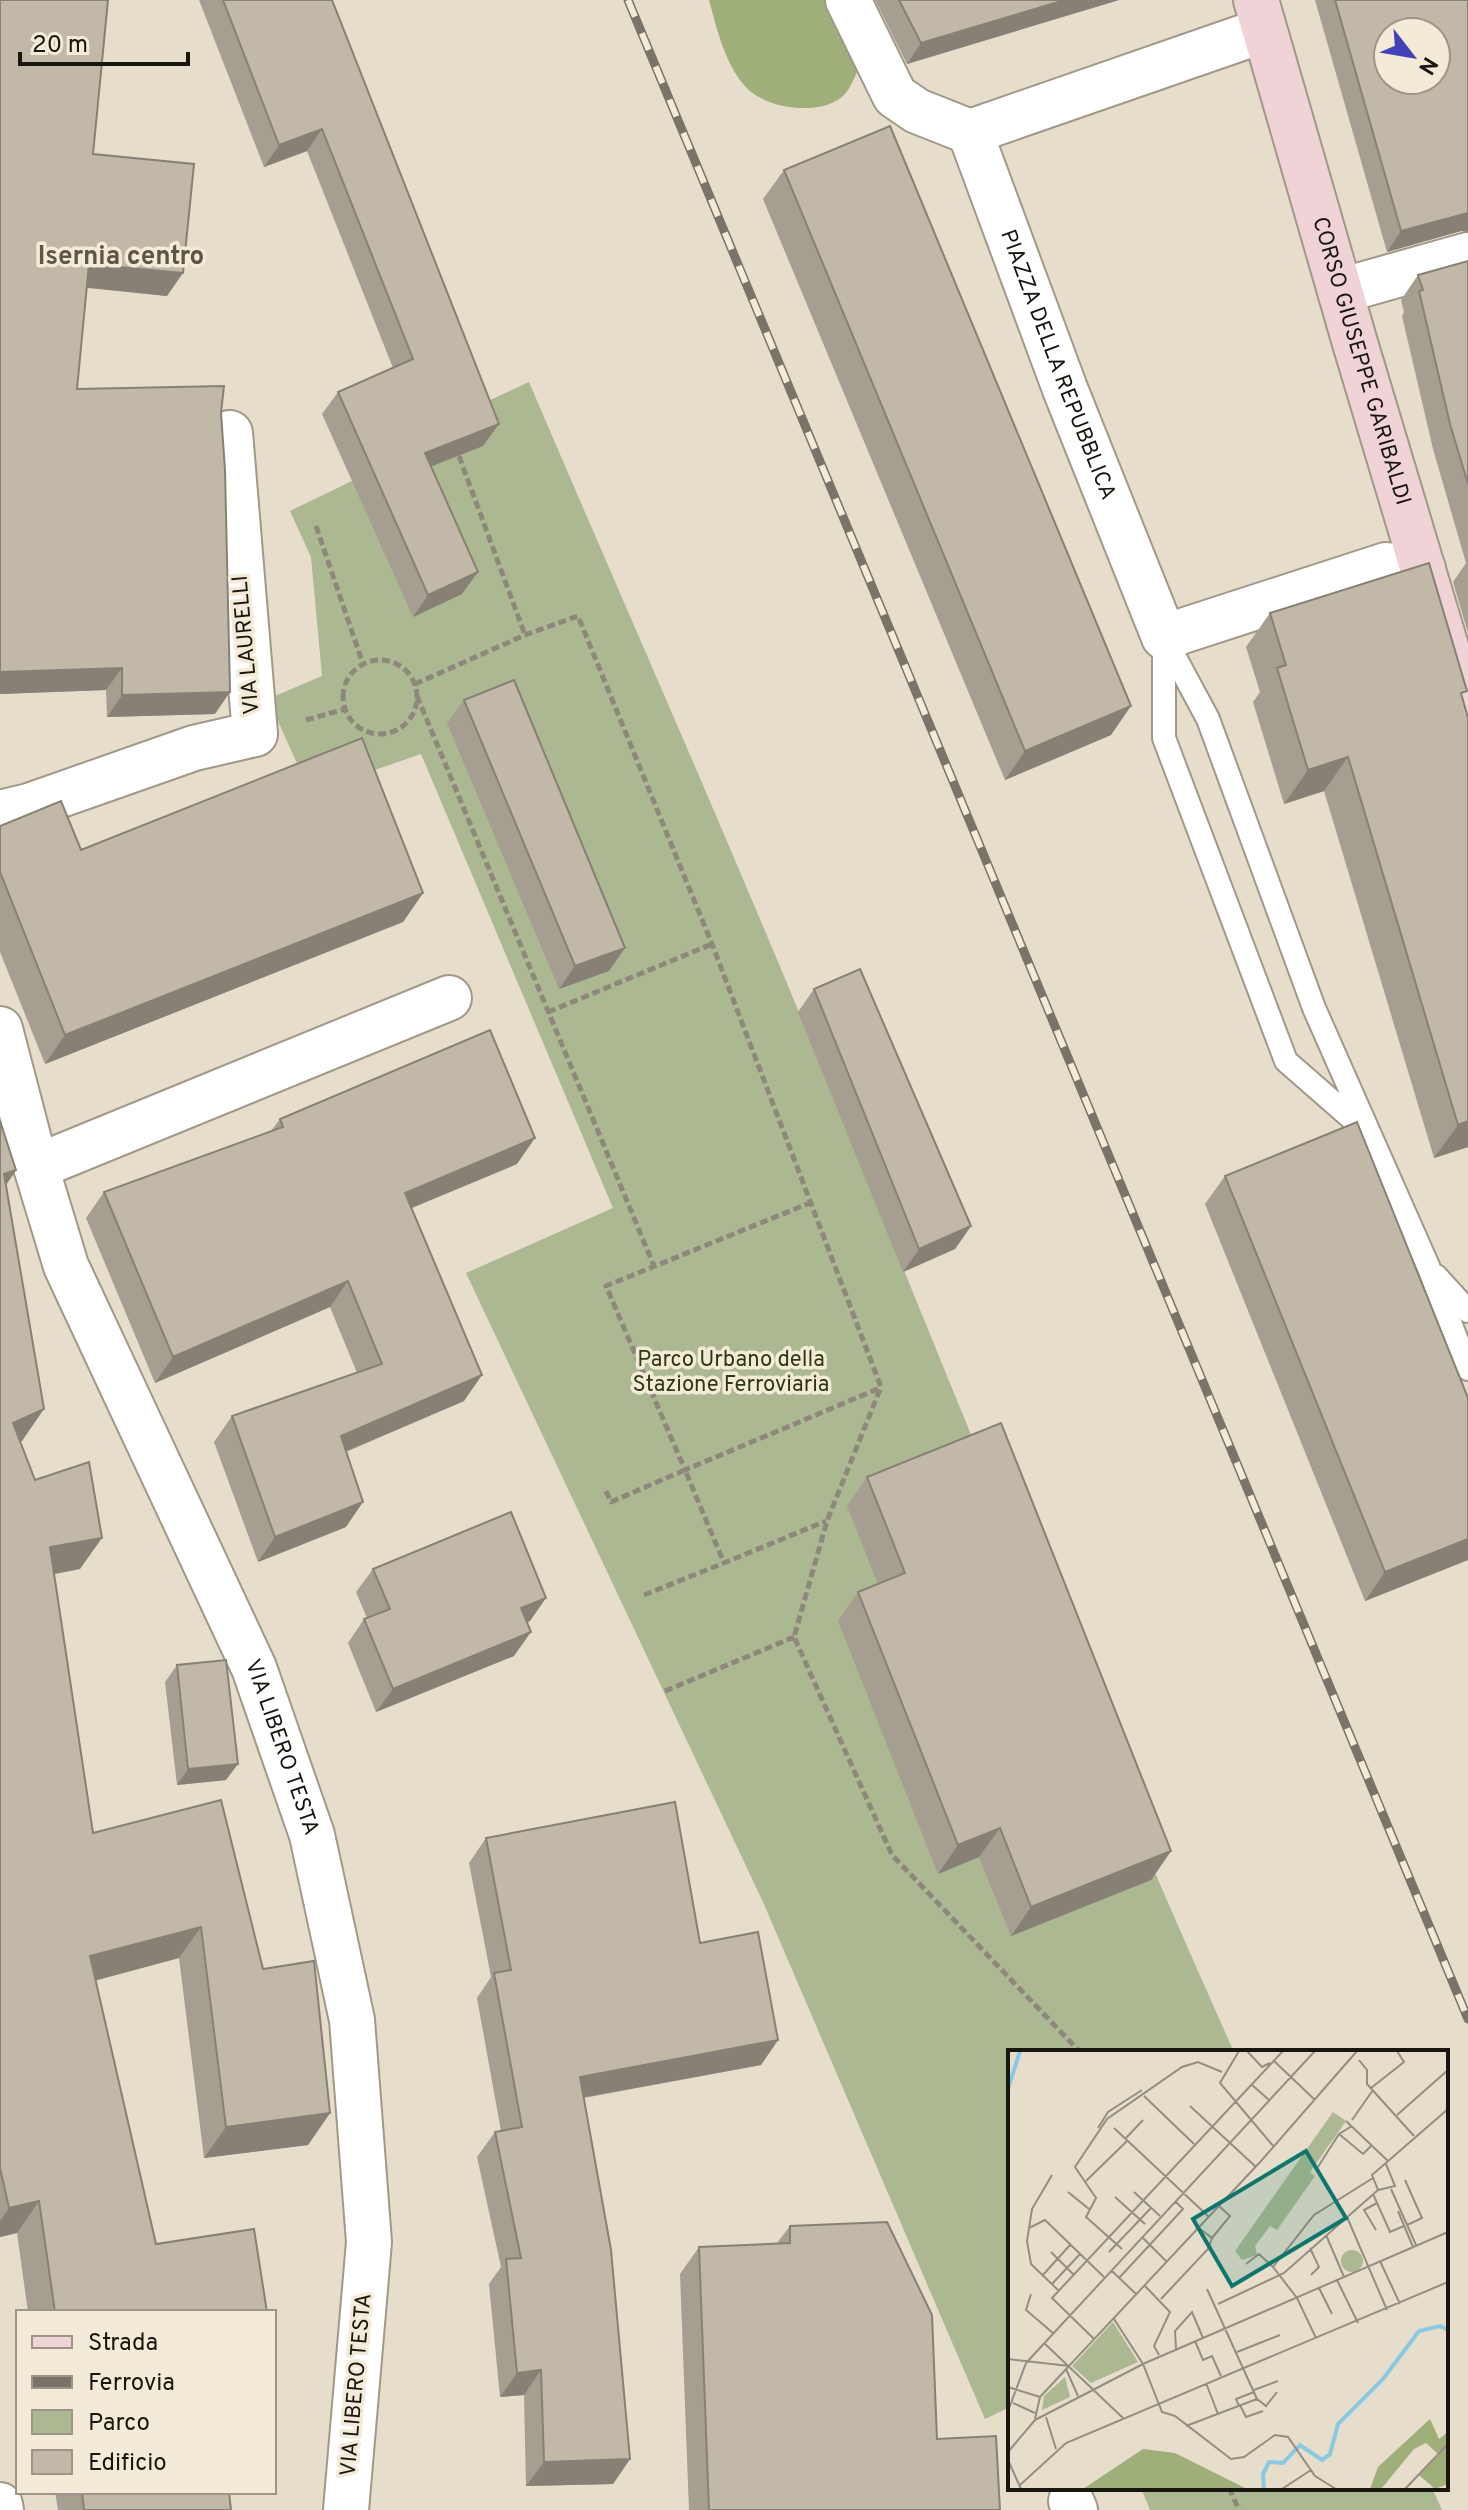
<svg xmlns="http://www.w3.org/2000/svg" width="1468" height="2510" viewBox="0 0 1468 2510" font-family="Overpass,sans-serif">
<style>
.green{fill:#abb891}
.forest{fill:#9eaf7a}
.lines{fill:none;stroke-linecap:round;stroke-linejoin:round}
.service-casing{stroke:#a19888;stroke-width:26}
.minor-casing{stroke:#a19888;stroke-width:48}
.secondary-casing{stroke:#a19888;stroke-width:48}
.path{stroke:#8e887b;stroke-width:5;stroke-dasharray:8 4;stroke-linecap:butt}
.service{stroke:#fff;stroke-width:22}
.minor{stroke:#fff;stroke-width:44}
.secondary{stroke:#efd3d6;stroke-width:44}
.rail-casing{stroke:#797368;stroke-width:9}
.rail{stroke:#f3ead8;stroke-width:6;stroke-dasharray:18;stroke-linecap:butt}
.wall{fill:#a69e90}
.shaded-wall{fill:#878175}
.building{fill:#c1b8a7;stroke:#878175;stroke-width:2;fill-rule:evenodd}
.labels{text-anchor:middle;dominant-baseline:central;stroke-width:7;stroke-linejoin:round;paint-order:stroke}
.street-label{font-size:22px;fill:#191610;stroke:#f3ead8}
.park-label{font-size:22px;fill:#2d3810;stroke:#f3ead8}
.quarter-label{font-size:26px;font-weight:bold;fill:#5d5546;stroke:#f3ead8}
.inset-river{fill:none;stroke:#88c9e4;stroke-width:4}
.inset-road{fill:none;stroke:#948d80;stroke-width:2}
.view{fill:#0f766e;fill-opacity:0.15;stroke:#0f766e;stroke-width:4}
.inset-edge{fill:none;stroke:#191610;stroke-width:4}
</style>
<rect width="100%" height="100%" fill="#e6ddcb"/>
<!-- green -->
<path class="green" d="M529,382C623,602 721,822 812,1044C949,1381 1085,1720 1234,2052H1010V2407L985,2419L763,1902L466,1273L613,1208L421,754L346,780L305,781L268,699L322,676L311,557L290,511L352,481L396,444Z
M1141,2488H1432L1442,2510H1150Z"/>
<!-- forest -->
<path class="forest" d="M709,0H830L842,27L857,72C854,79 850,88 845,94C823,118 763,109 744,85C724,61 717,29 709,0Z"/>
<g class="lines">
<defs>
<path id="service" d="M1164,637L1208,719L1314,1008L1428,1266L1468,1369
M1164,642V738L1286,1061L1365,1130
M1436,1276L1468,1311"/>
<g id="minor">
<path d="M848,0L895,96L917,111L970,132"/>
<path id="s1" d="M1264,30L970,132L1065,389L1164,637L1386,565L1423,569"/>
<path d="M1340,291L1468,255"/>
<path d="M0,813L29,806L194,748L255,734L230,433"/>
<path id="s2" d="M0,1029L36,1167L66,1266L254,1668L312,1835L352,2020L369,2242L346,2510"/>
<path d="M36,1167L449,998"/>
<path d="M1071,2501L1075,2510"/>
<path d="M0,2505L1,2510"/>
</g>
<g id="secondary">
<path id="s3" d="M1256,0L1355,343L1468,720"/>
</g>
</defs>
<!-- service casing -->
<use href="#service" class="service-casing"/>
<!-- minor casing -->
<use href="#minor" class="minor-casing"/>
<!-- secondary casing -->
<use href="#secondary" class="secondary-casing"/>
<!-- path -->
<path class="path" d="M459,456L525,635
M316,526L363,664
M343 697a37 37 0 1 1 74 0a37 37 0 1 1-74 0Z
M415,684L525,635L578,616L712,944L881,1387L827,1521L794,1637L892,1855L1080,2052
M417,696L654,1266
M306,720L345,709
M548,1012L712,944
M812,1202L606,1286L685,1470L880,1388
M606,1491L611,1502L685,1470L724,1563L826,1521
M644,1595L724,1563
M665,1691L794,1637
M1229,2488L1239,2510"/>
<!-- service -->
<use href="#service" class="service"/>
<!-- minor -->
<use href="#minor" class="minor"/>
<!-- secondary -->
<use href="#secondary" class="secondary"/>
<defs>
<path id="rail" d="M628,0L1468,2019"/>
</defs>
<!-- rail casing -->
<use href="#rail" class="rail-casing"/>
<!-- rail -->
<use href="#rail" class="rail"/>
</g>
<!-- wall -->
<path class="wall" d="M0,0L93,154L167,296L87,288L77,389L221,413L215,714L107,717L106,690L0,694Z
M199,0H332L483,446L430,467L462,594L413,617L322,414L338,392L393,368L307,151L264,167Z
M875,0H1119L907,64Z
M1315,0H1468L1461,231L1387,252Z
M784,170L1111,735L1005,780L763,199Z
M1468,261V633L1453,582L1466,563L1433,449L1402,316L1404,312L1401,300L1418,275Z
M1270,613L1462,698L1468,1147L1434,1158L1324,791L1284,804L1253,702L1260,692L1246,647Z
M464,700L609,971L559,989L447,723Z
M0,826L81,850L423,893L403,922L45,1064L0,952Z
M814,989L971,1226L955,1249L903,1272L798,1012Z
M280,1119L517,1164L412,1208L464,1401L346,1452V1527L258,1562L214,1442L232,1416L357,1373L330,1307L155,1383L86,1218L104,1192L271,1131Z
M0,1121L16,1170L6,1185L22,1441L20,1442L35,1480L80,1569L54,1574L93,1833L263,1969L330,2113L308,2145L204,2158L179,1958L96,1980L156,2244L267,2312H28L17,2233L0,2237Z
M1225,1176L1468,1560L1365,1601L1205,1204Z
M867,1477L1171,1851L1151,1880L1011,1936L979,1857L938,1874L838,1621L858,1592L878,1584L847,1506Z
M373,1569L530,1621L527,1622L514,1656L376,1712L348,1643L364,1619L367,1618L356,1592Z
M177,1665L226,1780L177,1785L165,1682Z
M486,1838L700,1943L778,2040L761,2065L584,2098L630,2459L613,2484L526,2486L524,2395L500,2397L489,2284L501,2267L477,2157L495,2132L501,2131L477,1998L491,1977L469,1863Z
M790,2226L937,2439L1000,2510H689L680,2274L699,2247L777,2243Z
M55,2492H229L231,2510H58Z"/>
<!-- shaded-wall -->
<path class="shaded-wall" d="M1065,0H1119L907,64L921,43Z
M322,129L307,151L264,167L279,145Z
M1468,213V232L1461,231L1387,252L1401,231Z
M89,264L183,273L167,296L73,286Z
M499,424L483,446L409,475L425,453Z
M478,572L462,594L413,617L428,595Z
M122,668L106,690L0,694V672Z
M230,692L215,714L107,717L122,695Z
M1131,706L1111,735L1005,780L1025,751Z
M1348,757L1324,791L1284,804L1308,770Z
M423,893L403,922L45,1064L65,1035Z
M625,948L609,971L559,989L575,966Z
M1468,1121V1147L1434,1158L1458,1125Z
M535,1138L517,1164L387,1218L405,1193Z
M16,1170L0,1194L4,1174Z
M971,1226L955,1249L903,1272L919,1249Z
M348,1281L330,1307L155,1383L173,1357Z
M482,1375L464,1401L323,1461L341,1436Z
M44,1409L22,1441L0,1450L13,1423Z
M363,1502L346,1527L258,1562L275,1537Z
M102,1538L80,1569L28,1579L50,1547Z
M1468,1539V1560L1365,1601L1385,1572Z
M546,1598L530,1621L504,1631L521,1608Z
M531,1632L514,1656L376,1712L393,1689Z
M238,1764L226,1780L177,1785L188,1769Z
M1000,1828L979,1857L938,1874L958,1845Z
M1171,1851L1151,1880L1011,1936L1031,1907Z
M201,1927L179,1958L68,1988L90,1956Z
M778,2040L761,2065L563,2101L580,2077Z
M330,2113L308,2145L204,2158L226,2127Z
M39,2201L17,2233L0,2237V2221L9,2208Z
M541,2370L524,2395L500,2397L517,2373Z
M630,2459L613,2484L526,2486L544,2462Z"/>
<!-- building -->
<path class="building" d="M0,0H108L93,154L194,164L183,273L89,264L77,389L224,386L221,413L225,470L230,692L122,695V668L0,672Z
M223,0H332L499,424L425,453L478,572L428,595L338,392L413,359L322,129L279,145Z
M899,0H1065L921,43Z
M1335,0H1468V213L1401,231ZM1388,32H1436V80H1388Z
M890,126L1131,706L1025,751L784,170Z
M1468,261V484L1450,424L1419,291L1423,290L1418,275Z
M1429,563L1467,691L1461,693L1468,718V1121L1458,1125L1348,757L1308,770L1277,668L1286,665L1270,613Z
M514,680L625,948L575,966L464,700Z
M362,738L423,893L65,1035L0,872V826L61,801L81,850Z
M860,969L971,1226L919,1249L814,989Z
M490,1030L535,1138L405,1193L482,1375L341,1436L363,1502L275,1537L232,1416L382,1364L348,1281L173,1357L104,1192L283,1127L280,1119Z
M0,1121L16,1170L4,1174L44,1409L13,1423L35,1480L89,1462L102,1538L50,1547L93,1833L221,1800L263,1969L314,1961L330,2113L226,2127L201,1927L90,1956L156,2244L254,2229L267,2312H55L39,2201L9,2208L0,2168Z
M1357,1122L1468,1398V1539L1385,1572L1225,1176Z
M1001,1423L1171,1851L1031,1907L1000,1828L958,1845L858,1592L905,1573L867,1477Z
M511,1512L546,1598L521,1608L531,1632L393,1689L364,1619L390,1609L373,1569Z
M226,1660L238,1764L188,1769L177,1665Z
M675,1802L700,1943L758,1932L778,2040L580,2077L611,2250L630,2459L544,2462L541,2370L517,2373L506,2259L521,2258L495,2132L522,2127L494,1973L511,1970L486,1838Z
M887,2222L932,2315L937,2439L996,2436L1000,2510H709L699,2247L790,2243V2226Z
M82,2492H229L231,2510H84Z"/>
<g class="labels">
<!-- street labels -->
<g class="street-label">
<text stroke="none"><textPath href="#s3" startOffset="376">CORSO GIUSEPPE GARIBALDI</textPath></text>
<text stroke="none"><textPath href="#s1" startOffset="560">PIAZZA DELLA REPUBBLICA</textPath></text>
<text transform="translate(247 645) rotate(-95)">VIA LAURELLI</text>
<text stroke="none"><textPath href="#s2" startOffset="774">VIA LIBERO TESTA</textPath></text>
<text transform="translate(357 2385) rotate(-85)">VIA LIBERO TESTA</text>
</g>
<!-- park labels -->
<g class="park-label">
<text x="731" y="1360">Parco Urbano della<tspan x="731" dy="25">Stazione Ferroviaria</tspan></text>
</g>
<!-- quarter labels -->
<g class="quarter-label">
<text x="121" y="257">Isernia centro</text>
</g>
</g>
<!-- overview -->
<g transform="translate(1008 2050)">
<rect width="440" height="440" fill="#e6ddcb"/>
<path d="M325,62L338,71L302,122L307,126L269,180L262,176L247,196L249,205L234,210L227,201ZM333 211a11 11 0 1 1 22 0a11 11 0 1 1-22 0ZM105,272L130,312L83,333L64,316ZM57,327L62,347L34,360L36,346Z" fill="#abb891"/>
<path d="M422,369L431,389L440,382V434L427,439L411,425L431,405L418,393L406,399L373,439H362L370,417ZM135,399L167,403L239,439H75Z" fill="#9eaf7a"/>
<path class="inset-river" d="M0,39L12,1M256,439L255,424L261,412L275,413L292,395L314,410L322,404L330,374L375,329L411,281L432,276L440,280"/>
<path class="inset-road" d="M231,1L212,33L266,97M239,1L254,17L262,13M265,10L307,50M351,10L359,20V34L406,86M243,34L261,50M363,38L396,12L389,1M136,46L186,94M182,56L248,117M389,65L440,20M344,70L365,40M338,71L380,111M90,78L100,62L134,40M106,78L201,167M331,84L355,104L364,95M117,89L135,70M308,120L331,84L344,76M44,125L24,159L19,191L23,214L51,241M397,130L414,168L399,175M78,131L119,91M383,139L408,195M370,140L364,125L440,59M370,140L387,136L378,114M60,142L81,159M126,142L152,166M365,144L382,182L396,176M107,147L137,174M390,161L405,197M339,167L379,260M21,178L37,170L96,227M191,178L204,188L222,166L211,156M368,180L356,160L369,153M318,185L336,227M134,187L159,212M302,198L311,217L303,225M114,199L78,167L88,148L67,117L99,69L174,17L190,12L214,22M43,202L66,225M101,202L143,158M372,211L392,254M238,214L251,204L265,217L289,248L308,288M265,217L306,165L365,128M104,221L129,245M34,226L62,195M111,228L175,159L167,151M329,230L350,273M44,234L72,204M137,236L162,262L146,296L151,305M311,238L324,264M23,244L18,260L45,283M153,249L200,199L204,188M210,254L276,223L370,140M106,269L135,314L154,362L167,366L223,409L236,407L267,385L280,387L307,426L328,439M86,289L44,248L275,1M187,291L195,310L204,306L213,326M36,293L115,368M168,299L167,281L184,262L195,288M229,302L272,285M0,309L61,316L253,111L349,1M18,313L307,1M58,319L70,346M198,333L210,364M0,337L32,347M246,340L270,331M249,349L258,356L269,342M5,353L27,363M232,355L238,367L255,361M231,356L228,349L246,342M0,361L18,313M38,367L48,399M27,369L32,347L61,316M27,370L135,314L440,182M178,376L249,349L199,239M0,402L27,370M0,410L13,439M12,435L58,393L440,232M274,439L303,420M397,439L440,394"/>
<path class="view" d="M298,101L338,168L224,236L185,169Z"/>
<rect width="440" height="440" class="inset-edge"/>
</g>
<!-- legend -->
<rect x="16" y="2310" width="260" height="184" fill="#f3ead8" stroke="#9c9588" stroke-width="2"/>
<rect x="32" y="2336" width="40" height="12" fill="#efd3d6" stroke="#9c9588" stroke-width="2"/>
<text x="88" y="2350" font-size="24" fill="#191610">Strada</text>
<rect x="32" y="2376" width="40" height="12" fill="#797368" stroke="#9c9588" stroke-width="2"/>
<text x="88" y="2390" font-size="24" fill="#191610">Ferrovia</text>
<rect x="32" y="2410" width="40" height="24" fill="#abb891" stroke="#9c9588" stroke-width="2"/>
<text x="88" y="2430" font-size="24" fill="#191610">Parco</text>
<rect x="32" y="2450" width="40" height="24" fill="#c1b8a7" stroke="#9c9588" stroke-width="2"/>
<text x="88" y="2470" font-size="24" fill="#191610">Edificio</text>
<!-- north arrow -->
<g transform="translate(1412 56) rotate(121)"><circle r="38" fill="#f3ead8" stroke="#9c9588" stroke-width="2"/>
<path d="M0-6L14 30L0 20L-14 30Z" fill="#4341b6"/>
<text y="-12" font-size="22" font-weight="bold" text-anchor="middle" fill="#191610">N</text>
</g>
<!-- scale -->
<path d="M20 52v12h168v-12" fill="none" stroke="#191610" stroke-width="4"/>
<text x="32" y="52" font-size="24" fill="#191610" stroke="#f3ead8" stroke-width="6" paint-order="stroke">20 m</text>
</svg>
